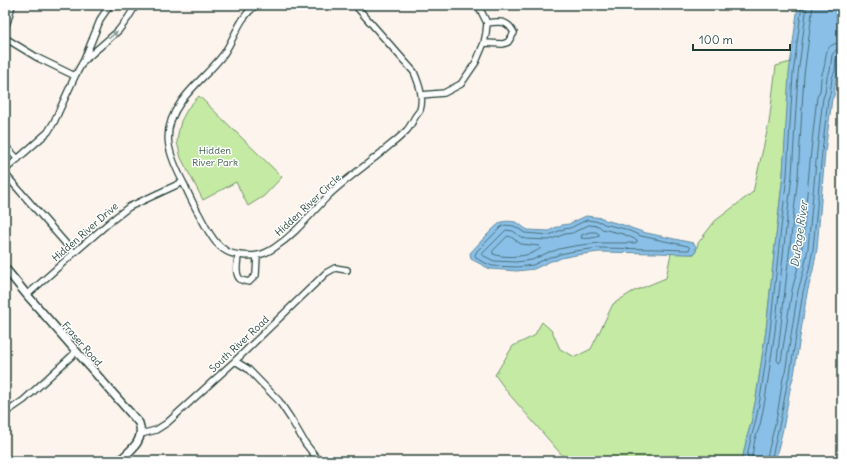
<svg xmlns="http://www.w3.org/2000/svg" width="847" height="466" viewBox="0 0 847 466" font-family="Delius,sans-serif">
<style>
.green{fill:#c5eaa4;stroke:#72946c}
.water{fill:#8abfe7;stroke:#5f8b9f}
.lines{fill:none;stroke-linecap:round;stroke-linejoin:round}
.shore{stroke:#4a717c;stroke-width:1}
.minor-casing{stroke:#1f3d34;stroke-width:8}
.tertiary-casing{stroke:#1f3d34;stroke-width:10}
.minor{stroke:#fff;stroke-width:5.5}
.tertiary{stroke:#fff;stroke-width:7}
.oneway{fill:#8f9e9a}
.labels{text-anchor:middle;dominant-baseline:central;stroke-width:3;stroke-linejoin:round;paint-order:stroke}
.park-label{font-size:10px;fill:#40604a;stroke:#fff}
.street-label{font-size:10px;fill:#1f3d34;stroke:#fff}
.water-label{font-size:11px;font-style:italic;fill:#3a5e61;stroke:#fff}
</style>
<rect width="100%" height="100%" fill="#fdf4ed"/>
<filter id="ink" filterUnits="userSpaceOnUse"><feTurbulence type="fractalNoise" baseFrequency=".025" numOctaves="2"/><feDisplacementMap in="SourceGraphic" scale="8" xChannelSelector="R" yChannelSelector="G"/><feConvolveMatrix kernelMatrix="1 2 1 2 8 2 1 2 1" color-interpolation-filters="sRGB"/></filter>
<g filter="url(#ink)">
<!-- green -->
<path class="green" d="M791,62L783,174L775,245L766,330L756,398L751,423L747,437L742,461H567L509,394L495,375L513,346L534,336L542,322L552,331L560,349L575,357L591,349L613,304L632,292L666,278L671,253L694,254L696,251L698,243L715,221L753,192L769,123L776,66Z
M199,96L282,177L264,196L248,206L236,182L203,200L181,158L177,142L178,134L181,121L188,108Z"/>
<!-- water -->
<path class="water" d="M798,5H842V38L839,72L836,78L834,96L832,99L825,152L817,249L813,270L807,293L794,375C789,389 788,403 785,418C783,432 778,447 775,461H742L747,437L751,423L756,398L766,330L775,245L783,174L789,73Z
M586,216L603,218L605,220L627,226L631,228L640,231L642,232L693,243L696,246V251L694,254H684L657,253L599,252L576,255L561,258L557,260L551,261L534,269L517,271L490,269L471,259L470,253C476,247 495,225 502,222C505,221 511,221 515,222C520,223 523,228 528,230L549,231L556,227H560L562,225L569,224Z"/>
<g class="lines">
<!-- shore -->
<path class="shore" d="M813,5L804,75L798,176L777,360L779,363L781,361L792,290L798,267L802,247L811,151L817,97C818,95 819,93 820,91C821,86 820,80 822,75C822,72 823,71 824,68C827,56 823,43 842,43
M587,220L601,222L604,224L625,229L641,236L688,246L690,248L689,250H684L657,249L599,248L575,251L560,254L556,256L550,257L533,265L517,267L492,266L479,260L475,256V255L477,251L501,227L505,225L514,226L525,233L549,235L564,229L570,228Z
M589,225L599,226L602,229L623,234L637,240V242L635,243H599L574,246L559,249L554,251L549,252L532,260L516,262L494,261L482,255L483,253L506,230L513,231L521,237L526,239L549,240L565,234L572,233Z
M590,232H596L599,234V236C595,238 586,239 581,238L582,235Z
M508,236L511,237L521,244L539,246L541,248C538,250 535,252 532,253C524,257 502,258 493,254V251Z
M746,461L751,438L755,424L760,399L770,331L779,246L787,175L793,74L802,5
M751,461L755,439L760,425L765,400L775,331L784,246L792,175L798,74L807,5
M766,461L777,416L783,378L785,373L798,291L804,269L808,248L817,151L823,98L825,93L827,77L830,71L832,55L836,50L842,49
M771,461L781,417L788,379L790,374L803,292L809,270L813,249L822,152L828,99L830,94L832,78L835,71L836,57L838,54H842"/>
<defs>
<path id="minor" d="M256,5C238,19 235,38 223,55C210,72 193,85 181,102C159,132 169,155 184,184C189,195 194,206 200,216C209,233 218,253 239,255C253,257 262,256 274,248C297,233 311,213 330,194C346,179 365,166 382,152C390,145 400,138 407,130C410,127 412,122 415,117C416,115 419,112 420,110C424,97 419,84 414,72L355,5
M5,27L8,20L12,5
M5,38L38,58L75,76
M484,43L503,44L508,42L514,33C508,20 499,21 487,23
M86,59L118,31L128,18L136,5
M421,95L444,93L461,84L476,62L484,43L486,33L487,23L478,5
M5,146L18,159
M5,170L48,132L54,122L75,76L84,60L101,18L110,5
M5,174L74,253
M238,255C238,262 234,273 240,279C242,281 246,281 249,282L256,275L257,256
M27,295L74,253L111,221L129,207L183,182
M235,361L248,369L279,401L291,419L305,443L319,461
M5,413L11,409L24,400L76,352
M141,434L156,430L167,423L235,361L326,273L335,268L347,270"/>
<path id="tertiary" d="M5,268L27,295L139,423C145,441 131,450 119,461"/>
</defs>
<!-- minor casing -->
<use href="#minor" class="minor-casing"/>
<!-- tertiary casing -->
<use href="#tertiary" class="tertiary-casing"/>
<!-- minor -->
<use href="#minor" class="minor"/>
<!-- tertiary -->
<use href="#tertiary" class="tertiary"/>
</g>
<!-- one-way arrows -->
<defs><path id="oneway-solid" d="M-6-.8H1V-3.2L6.5 0L1 3.2V.8H-6Z"/></defs>
<use class="oneway" href="#oneway-solid" transform="translate(113 35) rotate(-41)"/>
</g>
<g class="labels">
<!-- park labels -->
<g class="park-label">
<text x="215" y="150">Hidden<tspan x="215" dy="12">River Park</tspan></text>
</g>
<!-- street labels -->
<g class="street-label">
<text transform="translate(308 205) rotate(-43)">Hidden River Circle</text>
<text transform="translate(85 232) rotate(-41)">Hidden River Drive</text>
<text transform="translate(82 344) rotate(49)">Fraser Road</text>
<text transform="translate(239 344) rotate(-43)">South River Road</text>
</g>
<!-- water labels -->
<g class="water-label">
<text transform="translate(799 234) rotate(-82)">DuPage River</text>
</g>
</g>
<!-- margin -->
<rect width="847" height="466" fill="none" stroke="#fff" stroke-width="20"/>
<rect x="10" y="10" width="827" height="446" fill="none" stroke="#1f3d34" stroke-width="1.5" filter="url(#ink)"/>
<!-- scale -->
<path d="M693 44v6h97v-6" fill="none" stroke="#1f3d34" stroke-width="2"/>
<text x="699" y="44" font-size="12" fill="#1f3d34" stroke="#ffffff" stroke-width="3" paint-order="stroke">100 m</text>
</svg>
